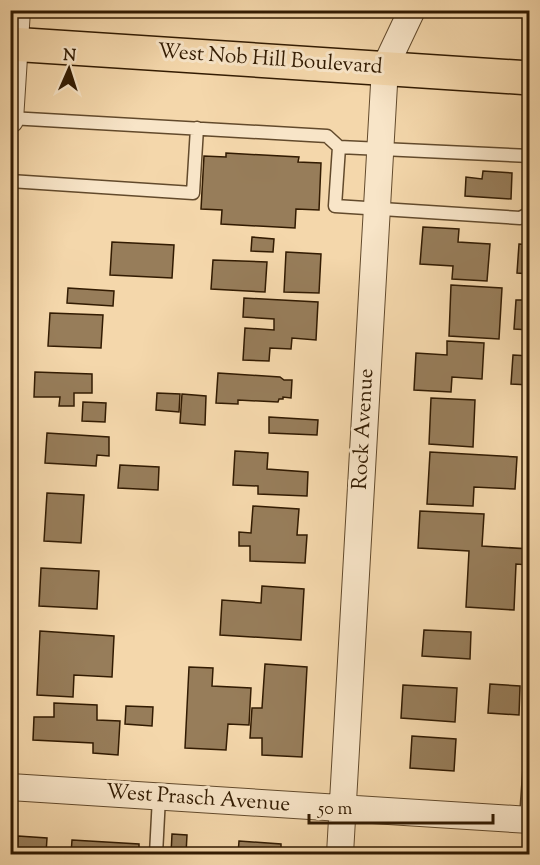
<svg xmlns="http://www.w3.org/2000/svg" width="540" height="865" viewBox="0 0 540 865" font-family="'Sorts Mill Goudy',serif">
<style>
.building{fill:#977d5a;stroke:#321b02;stroke-width:1.5}
.lines{fill:none;stroke-linecap:round;stroke-linejoin:round}
.lane-casing{stroke:#624a2c;stroke-width:15}
.street-casing{stroke:#624a2c;stroke-width:28}
.primary-casing{stroke:#321b02;stroke-width:36}
.lane{stroke:#f8e5c8;stroke-width:12}
.street{stroke:#f8e5c8;stroke-width:26}
.primary{stroke:#f4d7ab;stroke-width:33}
.labels{text-anchor:middle;dominant-baseline:central;stroke-width:6;stroke-linejoin:round;paint-order:stroke}
.street-label{font-size:21px;fill:#321b02;stroke:#f8e5c8}
</style>
<rect width="100%" height="100%" fill="#f4d7ab"/>
<filter id="stains"><feTurbulence type="fractalNoise" baseFrequency=".00333" numOctaves="4"/><feColorMatrix values="0 0 0 0 .2 0 0 0 0 .09 0 0 0 0 .02 0 0 0 .5 -.17"/></filter>
<radialGradient id="worn" r=".72"><stop offset=".6" stop-color="#630" stop-opacity="0"/><stop offset="1" stop-color="#630" stop-opacity=".3"/></radialGradient>
<!-- building -->
<path class="building" d="M226,153L299,157L298,162L321,163L319,210L296,209L295,228L221,224L222,210L201,209L204,156L226,157Z
M483,171L512,173L511,199L465,196L466,177L482,179Z
M423,227L459,229L458,242L490,244L487,281L452,279L453,266L420,264Z
M252,237L274,239L273,252L251,251Z
M112,242L174,245L172,278L110,275Z
M519,244L530,245V274L517,273Z
M286,252L321,254L319,293L284,292Z
M213,260L267,262L265,292L211,289Z
M451,285L502,288L499,339L449,336Z
M68,288L114,291L113,306L67,303Z
M244,298L318,302L316,340L292,338L291,349L270,348L269,361L243,360L245,328L274,330V319L243,317Z
M516,300H530V330L514,329Z
M50,313L103,315L101,348L48,346Z
M447,341L484,343L482,379L452,377L451,392L414,390L416,353L447,355Z
M513,355L530,356V385L511,384Z
M35,372L92,374V393H74V406H59L60,397H34Z
M218,373L280,377L284,380H292L291,398L283,397V399H279L278,402L238,400V404L216,403Z
M157,393L180,394L179,412L156,410Z
M182,394L206,396L205,425L180,423Z
M431,398L475,400L473,447L429,444Z
M83,402L106,403L105,422L82,421Z
M269,417L318,420L317,435L269,433Z
M47,433L109,437V456L97,455L96,466L45,463Z
M235,451L268,453L267,469L308,472L307,496L258,494V486L233,485Z
M430,452L517,457L515,489L474,487L473,506L427,504Z
M120,465L159,467L158,490L118,488Z
M47,493L84,495L81,543L44,541Z
M253,506L299,509L297,535H307L305,563L250,561V546H239V532L251,533Z
M420,511L484,514L482,546L530,549L529,565L516,564L514,610L466,607L469,551L418,548Z
M41,568L99,571L97,609L39,606Z
M262,586L304,589L301,640L220,635L222,600L261,603Z
M424,630L471,632L470,659L422,656Z
M40,631L114,636L112,677L74,675L73,697L37,695Z
M265,664L307,667L302,757L262,755V738H250L252,708H262Z
M189,667L213,668L212,686L251,688L249,725L228,724L226,750L185,748Z
M490,684L520,686L519,715L488,713Z
M403,685L457,688L455,722L401,718Z
M54,703L97,705V720L120,721L118,755L93,753V743L33,740L34,717H54Z
M126,706L153,707L152,726L125,724Z
M412,736L456,739L454,771L410,768Z
M172,834L187,835L186,854H171Z
M18,836L47,838L46,854H17Z
M72,840L139,844V854H71Z
M239,841L281,844V854H238Z"/>
<g class="lines">
<defs>
<path id="lane" d="M10,118L327,136L339,147
M530,156L339,147L335,206L520,218L530,213
M10,181L193,193L197,128
M526,820L530,764
M156,854L159,797"/>
<path id="street" d="M10,120L17,10
M10,787L530,820
M340,854L385,67L412,10"/>
<path id="primary" d="M10,44L530,78"/>
</defs>
<!-- lane casing -->
<use href="#lane" class="lane-casing"/>
<!-- street casing -->
<use href="#street" class="street-casing"/>
<!-- primary casing -->
<use href="#primary" class="primary-casing"/>
<!-- lane -->
<use href="#lane" class="lane"/>
<!-- street -->
<use href="#street" class="street"/>
<!-- primary -->
<use href="#primary" class="primary"/>
</g>
<g class="labels">
<!-- street labels -->
<g class="street-label">
<text transform="translate(270 60) rotate(4)">West Nob Hill Boulevard</text>
<text transform="translate(364 429) rotate(-87)">Rock Avenue</text>
<text transform="translate(198 799) rotate(4)">West Prasch Avenue</text>
</g>
</g>
<!-- margin -->
<rect width="540" height="865" fill="none" stroke="#f4d7ab" stroke-width="36"/>
<rect x="12" y="12" width="516" height="841" fill="none" stroke="#321b02" stroke-width="3"/>
<rect x="18" y="18" width="504" height="829" fill="none" stroke="#321b02" stroke-width="1.5"/>
<!-- north arrow -->
<g transform="translate(69 69) rotate(3)" stroke="#f8e5c8" stroke-width="4.5" paint-order="stroke">
<path d="M0-4.5L10 22L0 15L-10 22Z" fill="#321b02"/>
<text y="-9" font-size="16" font-weight="bold" text-anchor="middle" fill="#321b02">N</text>
</g>
<!-- scale -->
<path d="M309 814v9h184v-9" fill="none" stroke="#321b02" stroke-width="3"/>
<text x="318" y="814" font-size="18" fill="#321b02" stroke="#f8e5c8" stroke-width="4.5" paint-order="stroke">50 m</text>
<rect width="100%" height="100%" filter="url(#stains)"/>
<rect width="100%" height="100%" fill="url(#worn)"/>
</svg>
